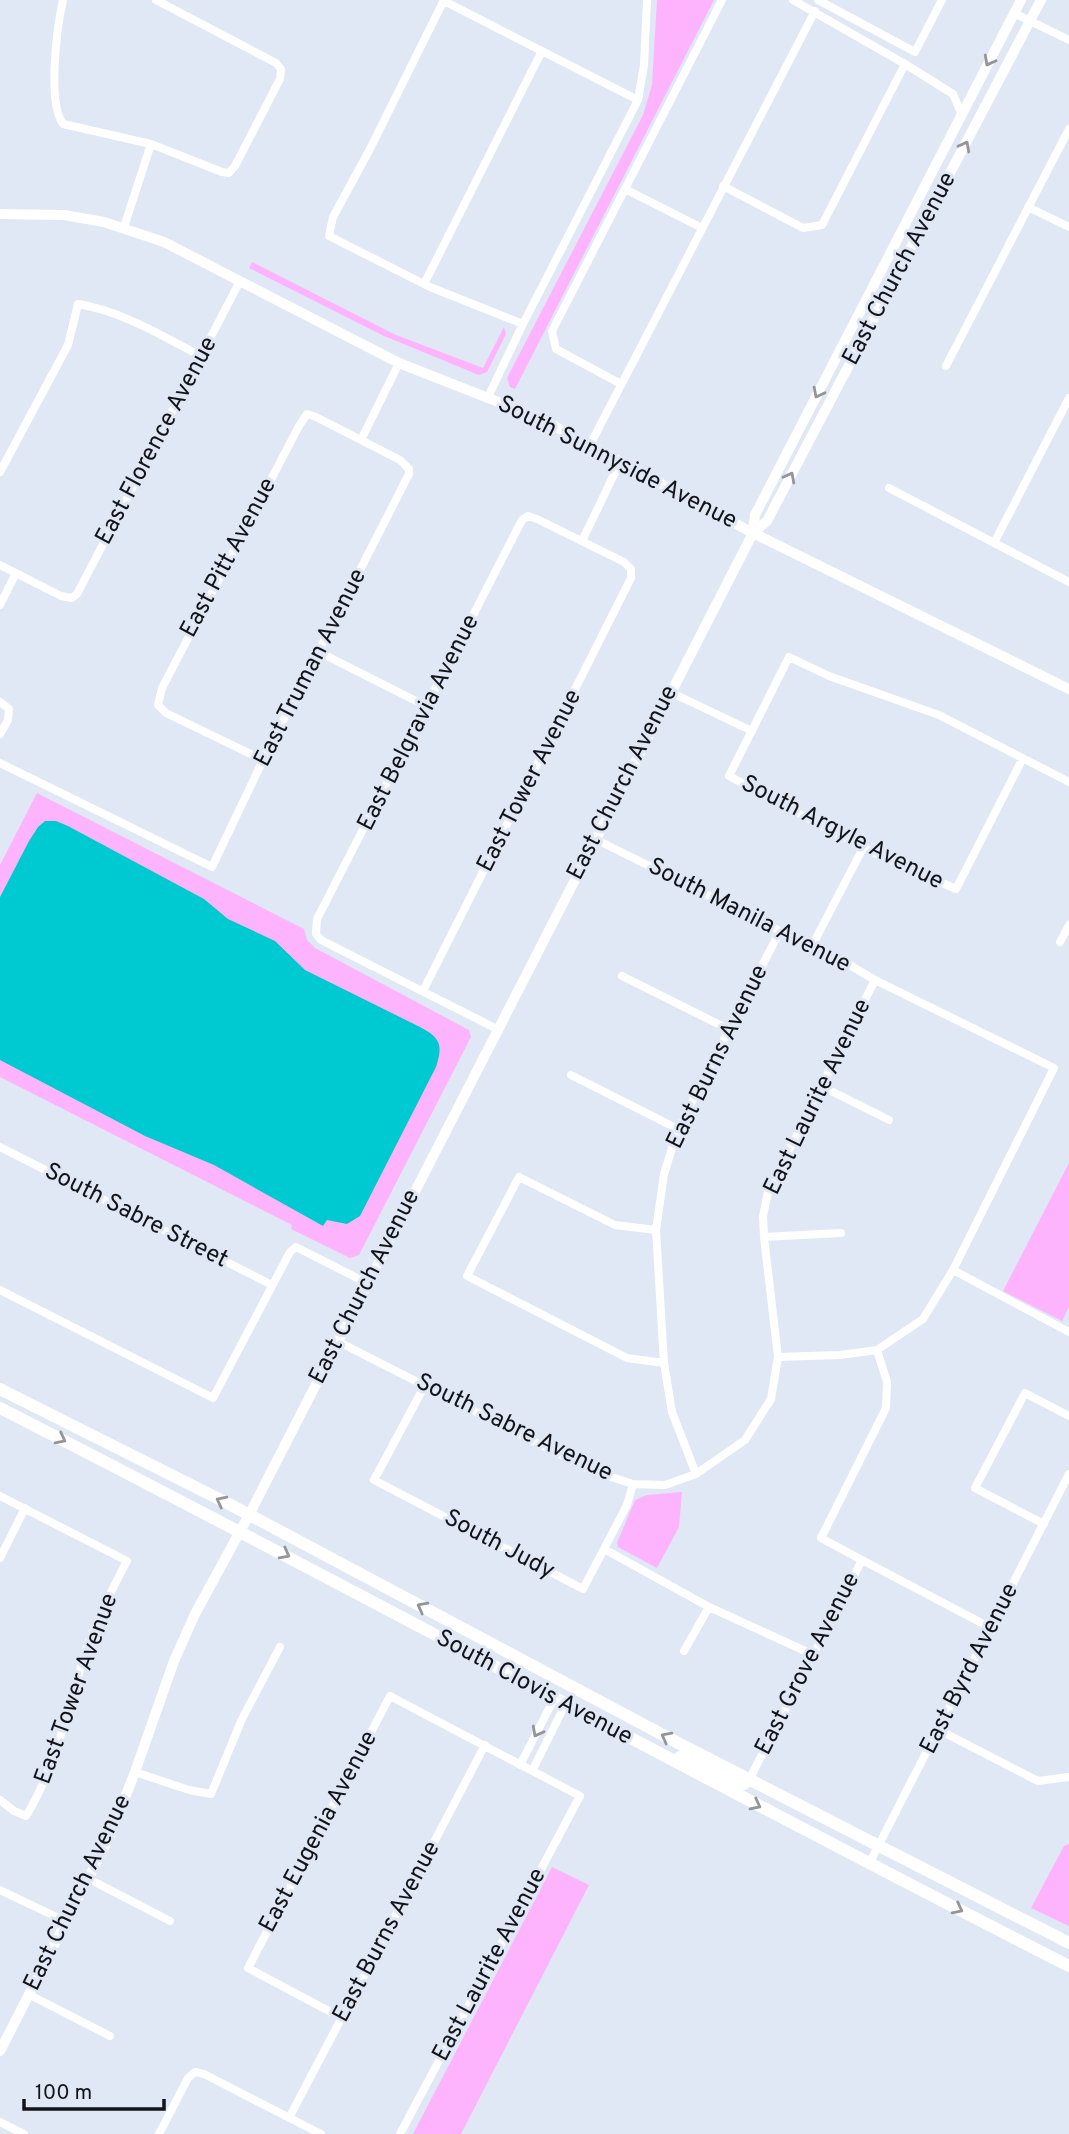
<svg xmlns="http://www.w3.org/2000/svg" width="1069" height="2134" viewBox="0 0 1069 2134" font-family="Overpass,sans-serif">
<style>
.green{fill:#feb4fc}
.water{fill:#00cad1}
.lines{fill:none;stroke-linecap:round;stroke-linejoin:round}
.minor{stroke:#fff;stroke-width:8}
.tertiary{stroke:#fff;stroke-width:10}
.primary{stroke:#fff;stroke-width:12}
.oneway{stroke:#949598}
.labels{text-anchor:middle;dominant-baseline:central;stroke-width:6;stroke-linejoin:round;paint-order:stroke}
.street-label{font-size:24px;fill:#121419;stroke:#e0e7f5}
</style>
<rect width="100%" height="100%" fill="#e0e7f5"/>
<!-- green -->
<path class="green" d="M657,0H714L515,389L510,387L507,378L643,115L652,85Z
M252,262L396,335L483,368L504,327L506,334L487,372L479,375L384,336L249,268Z
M37,793L304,929L307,940L315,948L469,1030L471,1037L359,1255L350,1258L291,1229L292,1225L0,1077V865Z
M1069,1163V1307L1062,1321L1003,1291Z
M682,1492L679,1527L657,1568L618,1547L617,1543L635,1500L647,1495Z
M1069,1844V1926L1031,1908L1064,1846Z
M552,1867L589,1885L461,2134H413Z"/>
<!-- water -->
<path class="water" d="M45,821H56L68,826L204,899L228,919L275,941L305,970L420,1027C441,1038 443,1045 436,1067L360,1216L347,1224L327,1220L323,1226L214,1165L145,1136L0,1060V897L29,841L38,827Z"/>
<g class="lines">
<!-- minor -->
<path class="minor" d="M63,0C57,27 47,102 63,124L151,144L222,172L229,173L235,166L280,79L281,69L276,63L156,0
M444,0L370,149L333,217L329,236L430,287L523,324
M793,0L905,64L953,94L961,113
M818,0L915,52L942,0
M444,1L638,100
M1014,13L1069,40
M723,186L803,228L822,225L905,64
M625,189L702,228
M1028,207L1069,227
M124,227L151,144
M424,284L542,51
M946,366L1069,129
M621,384L556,349L552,331L722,0
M488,397L523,324L638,100L644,65L647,0
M361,440L399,363
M590,445L815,11
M0,472L68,345L78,304C122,311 162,336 201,356
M889,488L1069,582
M582,541L620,462
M994,543L1069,398
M0,565L61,596L72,598L77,594L240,281
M0,605L16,573
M319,652L428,707
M670,692L752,731
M0,702L9,709L8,720L0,734
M1023,758L956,889L863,848L729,776L789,657L829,676L939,715L1069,782
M0,763L212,867L263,760L409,474V469L400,460L316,417L307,414L299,426L162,688L158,705L166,713L263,760
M595,839L780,931L819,947L875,980L1054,1068L953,1270L923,1319L877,1350L840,1355L778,1357
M1060,942L1069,925
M813,944L863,848
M622,976L728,1029
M423,991L631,578V569L624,562L537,519L528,516L522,520L317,919L316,934L321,940L497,1029
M571,1075L678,1129
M821,1086L889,1120
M0,1147L272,1285
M656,1230L615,1225L519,1177L467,1276L627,1358L664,1363
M764,1237L841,1233
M953,1270L1069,1332
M0,1290L213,1398L290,1252L296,1247L367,1283
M337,1341L592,1471L633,1484L665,1485L696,1474L745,1440L771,1399L778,1357L764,1237L763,1216L768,1192L875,980
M425,1385L374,1480L583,1589L627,1505L633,1484
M696,1474L672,1412L664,1363L656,1230L664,1174L678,1129L780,931
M0,1496L127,1561C113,1588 98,1615 88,1644C69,1701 58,1764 26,1816L14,1811L0,1800
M1044,1524L975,1488L1025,1393L1069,1416
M606,1550L709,1607L814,1655
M0,1558L25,1508
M862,1560L991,1628
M684,1651L709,1607
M939,1730L1038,1781L1069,1777
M520,1765L554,1699
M532,1771L565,1705
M135,1772L189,1790L211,1794L242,1719L280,1647
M749,1780L862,1560L821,1538L886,1408L887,1382L877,1350
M869,1864L1069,1474
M89,1879L170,1921
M0,1890L67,1922
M28,1994L110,2036
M342,2018L248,1968L390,1696L580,1796L400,2134
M289,2118L485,1745
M0,2122L24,2134
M159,2134L188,2078L195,2072L204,2074L321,2134"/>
<!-- tertiary -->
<path class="tertiary" d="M0,214L64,215L104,222L164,242L399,363L539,418L753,533L1069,689
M753,533L767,521L1041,0
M0,2051L110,1836L135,1772L174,1661L195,1614L249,1515L753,533L755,515L1021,0"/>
<!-- primary -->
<path class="primary" d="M0,1389L229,1504L682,1745L1069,1943
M0,1408C358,1590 710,1784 1069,1966
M680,1757L735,1784H744L749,1780"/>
</g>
<!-- one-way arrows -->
<defs><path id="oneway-chevron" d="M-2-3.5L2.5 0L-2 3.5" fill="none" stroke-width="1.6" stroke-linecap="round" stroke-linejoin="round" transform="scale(1.75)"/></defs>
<g class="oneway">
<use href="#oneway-chevron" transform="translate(989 61) rotate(118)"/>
<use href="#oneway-chevron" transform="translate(965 146) rotate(-62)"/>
<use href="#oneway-chevron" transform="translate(818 393) rotate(117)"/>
<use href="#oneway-chevron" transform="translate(790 477) rotate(-62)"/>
<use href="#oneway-chevron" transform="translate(61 1439) rotate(27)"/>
<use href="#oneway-chevron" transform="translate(221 1501) rotate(-153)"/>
<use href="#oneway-chevron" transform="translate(285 1554) rotate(28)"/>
<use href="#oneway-chevron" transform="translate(422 1607) rotate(-152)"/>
<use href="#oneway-chevron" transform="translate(537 1732) rotate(118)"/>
<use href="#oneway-chevron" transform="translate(666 1737) rotate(-152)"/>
<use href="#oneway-chevron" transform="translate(756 1805) rotate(27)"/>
<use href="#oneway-chevron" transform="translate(958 1909) rotate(27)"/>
</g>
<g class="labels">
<!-- street labels -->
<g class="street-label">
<text transform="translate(900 269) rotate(-62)">East Church Avenue</text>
<text transform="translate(157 441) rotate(-62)">East Florence Avenue</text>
<text transform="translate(617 463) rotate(27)">South Sunnyside Avenue</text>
<text transform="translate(229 558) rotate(-62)">East Pitt Avenue</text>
<text transform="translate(311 668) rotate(-63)">East Truman Avenue</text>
<text transform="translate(419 723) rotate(-63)">East Belgravia Avenue</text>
<text transform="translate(530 781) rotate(-63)">East Tower Avenue</text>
<text transform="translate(623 783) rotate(-63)">East Church Avenue</text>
<text transform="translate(842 833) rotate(27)">South Argyle Avenue</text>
<text transform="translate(749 916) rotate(27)">South Manila Avenue</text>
<text transform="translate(718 1057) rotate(-64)">East Burns Avenue</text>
<text transform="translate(818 1097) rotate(-64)">East Laurite Avenue</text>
<text transform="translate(136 1216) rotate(27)">South Sabre Street</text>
<text transform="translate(365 1287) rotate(-63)">East Church Avenue</text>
<text transform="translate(514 1428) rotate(26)">South Sabre Avenue</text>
<text transform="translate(499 1545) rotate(28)">South Judy</text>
<text transform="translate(808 1664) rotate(-63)">East Grove Avenue</text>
<text transform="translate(970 1669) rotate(-63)">East Byrd Avenue</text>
<text transform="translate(534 1688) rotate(28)">South Clovis Avenue</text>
<text transform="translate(77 1689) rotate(-70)">East Tower Avenue</text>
<text transform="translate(319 1832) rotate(-62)">East Eugenia Avenue</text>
<text transform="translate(78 1893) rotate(-64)">East Church Avenue</text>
<text transform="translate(387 1932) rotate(-62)">East Burns Avenue</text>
<text transform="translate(490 1965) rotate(-62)">East Laurite Avenue</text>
</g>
</g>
<!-- scale -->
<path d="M24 2099v10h140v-10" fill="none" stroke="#121419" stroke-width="3.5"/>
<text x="35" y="2099" font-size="21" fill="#121419" stroke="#e0e7f5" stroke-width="5" paint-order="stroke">100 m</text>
</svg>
